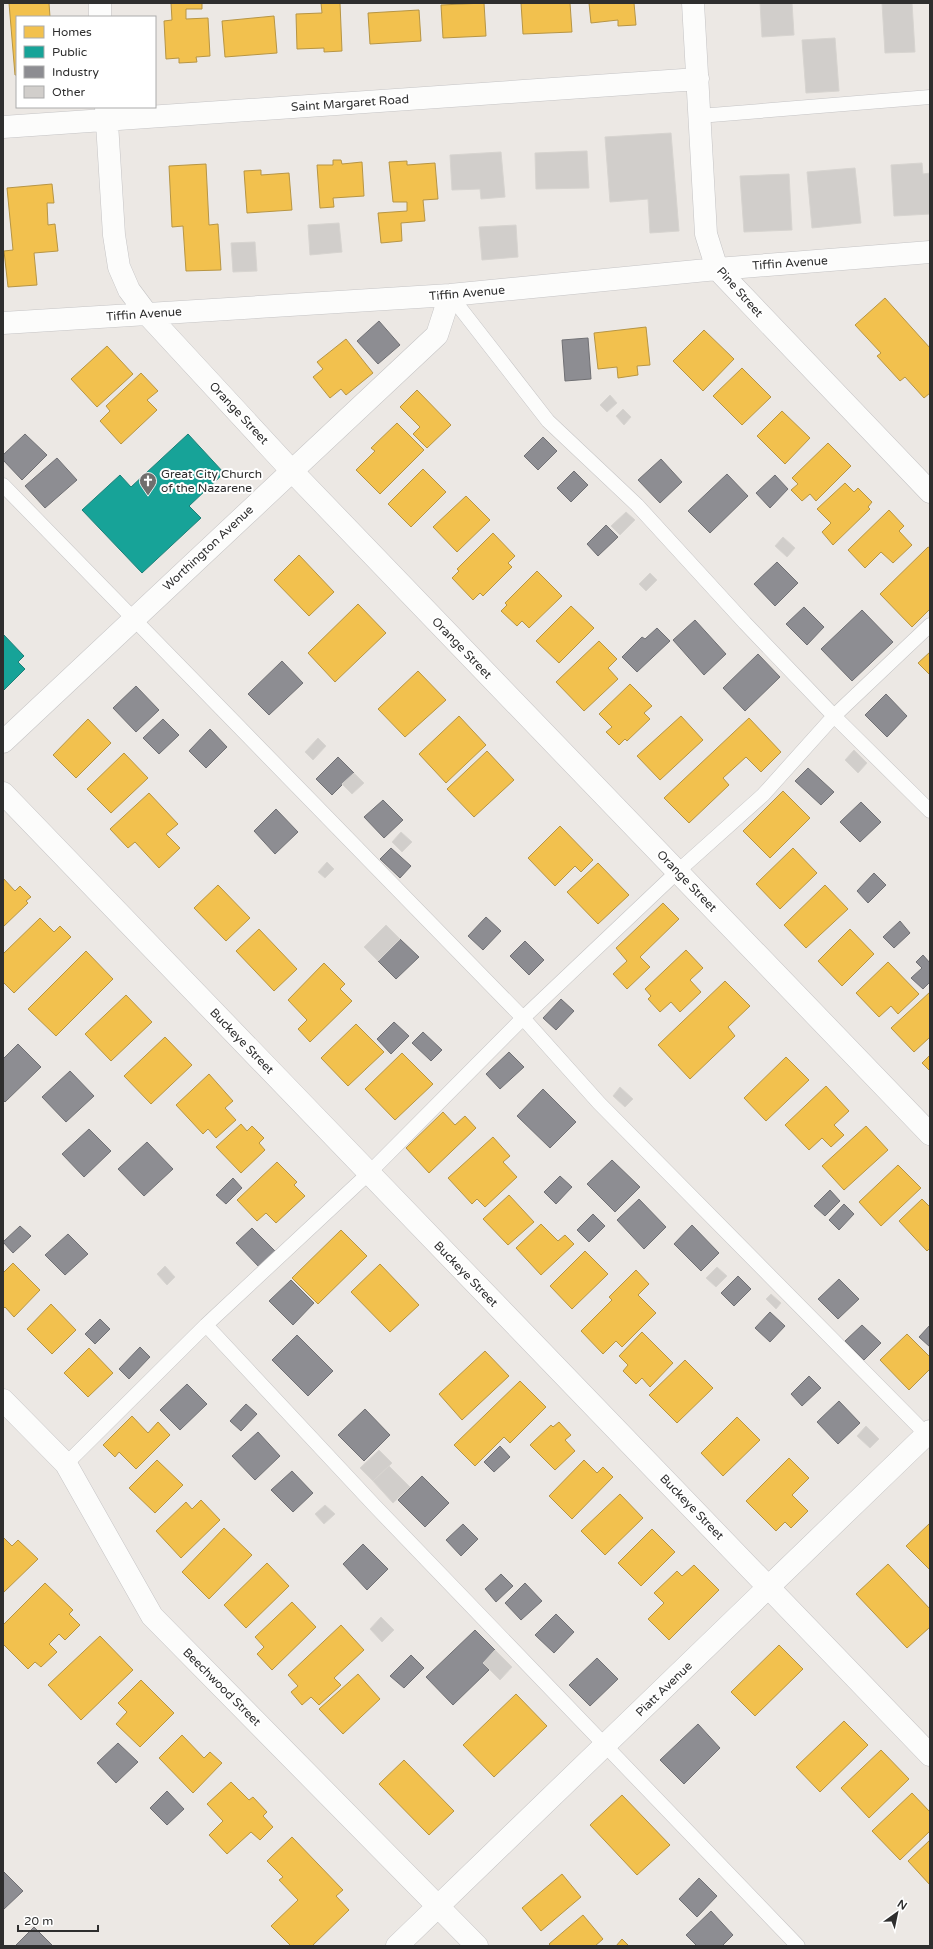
<svg xmlns="http://www.w3.org/2000/svg" width="933" height="1949" viewBox="0 0 933 1949" font-family="'Varela Round',sans-serif">
<style>
.homes{fill:#f2c14e;stroke:#b79544}
.public{fill:#17a398;stroke:#1e8078}
.industry{fill:#8d8d92;stroke:#707074}
.building{fill:#d1cecb;stroke:#d7d4d0}
.lines{fill:none;stroke-linecap:round;stroke-linejoin:round}
.lane-casing{stroke:#c5c4c5;stroke-width:15}
.street-casing{stroke:#c5c4c5;stroke-width:23}
.lane{stroke:#fcfcfb;stroke-width:14}
.street{stroke:#fcfcfb;stroke-width:22}
.labels{text-anchor:middle;dominant-baseline:central;stroke-width:4;stroke-linejoin:round;paint-order:stroke}
.street-label{font-size:12px;fill:#2e2e2e;stroke:#fff}
.poi-label{font-size:12px;fill:#2e2e2e;stroke:#fff;text-anchor:start}
</style>
<rect width="100%" height="100%" fill="#ece8e4"/>
<!-- homes -->
<path class="homes" d="M9,3H49L50,17H17V75H15Z
M171,3H202V9H186V19L208,18L210,56L196,57L197,62L179,63V58L166,59L164,21L172,20Z
M321,3H340L342,51L324,52V48L297,49L296,14L322,13Z
M484,3L486,36L443,38L441,5Z
M521,3H570L572,32L523,34Z
M589,3H634L636,25L618,26V20L591,23Z
M419,10L421,41L370,44L368,13Z
M274,16L277,53L225,57L222,21Z
M333,160H341L342,164L362,162L364,196L333,198L334,207L320,208L317,165H333Z
M407,161V165L435,163L438,199L423,200L425,221L401,223L402,241L381,243L378,213L407,211V202H393L389,162Z
M206,164L209,225L218,224L221,270L186,271L183,226L172,227L169,166Z
M261,170V175L289,173L292,210L247,213L244,171Z
M52,184L54,203H47L48,225L55,224L58,251L34,253L37,285L8,287L4,251L13,250L7,188Z
M885,298L930,348V393L924,398L905,377L900,381L877,356L881,353L855,325Z
M646,327L650,365L637,366L638,375L618,378L617,367L598,369L594,333Z
M704,330L734,359L703,391L673,361Z
M346,339L373,373L346,395L341,389L330,398L313,377L323,369L317,362Z
M107,346L133,374L97,407L71,379Z
M742,368L771,397L742,425L713,396Z
M141,373L158,391L147,400L157,410L121,444L100,421L110,411L106,406Z
M417,390L451,425L427,448L413,434L420,427L400,407Z
M782,411L810,438L785,464L757,436Z
M397,423L424,450L380,494L356,470L375,451L371,448Z
M828,443L851,466L816,501L810,494L802,501L791,490L798,484L792,478Z
M423,469L446,492L411,527L388,504Z
M845,483L854,492L858,488L872,502L868,507L870,509L833,545L822,532L831,523L817,509Z
M466,496L490,520L457,552L433,527Z
M889,510L904,526L899,531L912,545L893,563L881,552L865,568L848,550Z
M493,533L515,556L508,563L512,567L483,596L480,593L473,600L452,578L459,571L457,569Z
M928,547L930,548V609L912,627L880,594Z
M299,555L334,592L309,616L274,580Z
M537,571L562,596L529,628L522,621L517,626L501,611L507,605L505,603Z
M358,604L386,633L335,682L308,653Z
M571,606L594,628L559,663L536,641Z
M599,641L617,659L608,668L618,679L584,711L556,682Z
M930,652V675L918,663Z
M418,671L446,700L405,737L378,709Z
M630,684L652,706L644,713L650,719L627,741L625,739L619,745L606,732L612,727L599,714Z
M459,716L486,745L446,783L419,754Z
M681,716L703,740L660,780L637,756Z
M749,718L781,752L761,772L746,757L723,778L729,785L689,823L664,798Z
M88,719L111,743L76,778L53,755Z
M487,751L514,780L474,817L447,789Z
M124,753L148,778L111,813L87,789Z
M783,791L810,818L770,858L743,831Z
M149,793L178,824L166,834L180,848L159,868L135,842L128,848L110,829Z
M560,826L593,860L581,872L575,866L555,886L528,858Z
M793,848L817,873L780,909L756,884Z
M598,863L629,895L598,924L567,892Z
M3,878L15,891L20,886L31,897L26,901L28,903L3,927Z
M218,885L250,918L226,941L194,908Z
M825,885L848,909L806,948L784,925Z
M663,903L679,919L640,957L650,967L627,989L613,974L627,961L616,948Z
M40,918L54,932L60,926L71,937L14,993L3,982V954Z
M259,929L297,969L274,991L236,951Z
M850,929L874,954L842,986L818,961Z
M686,950L703,968L690,980L701,992L680,1012L671,1002L660,1012L648,999L651,996L645,989Z
M86,951L113,979L56,1036L28,1009Z
M888,962L919,994L898,1014L891,1006L879,1017L856,993Z
M324,963L345,984L340,989L352,1001L310,1042L298,1029L307,1020L288,1000Z
M725,981L750,1006L728,1027L735,1036L690,1079L658,1045Z
M930,992V1037L914,1052L891,1028Z
M126,995L152,1022L111,1061L85,1034Z
M356,1024L384,1052L348,1086L321,1058Z
M165,1037L192,1065L151,1104L124,1076Z
M402,1053L433,1084L395,1120L365,1089Z
M930,1055V1071L922,1063Z
M786,1057L809,1080L766,1121L744,1098Z
M209,1074L233,1101L225,1108L236,1120L216,1138L208,1129L203,1134L176,1105Z
M826,1086L849,1111L834,1125L844,1135L831,1147L822,1138L809,1150L785,1125Z
M443,1112L455,1125L465,1116L476,1128L429,1173L406,1148Z
M241,1124L247,1131L252,1126L264,1138L259,1143L265,1150L241,1173L216,1147Z
M866,1126L888,1150L844,1190L822,1166Z
M493,1137L510,1156L503,1162L517,1177L485,1207L477,1199L472,1204L448,1178Z
M277,1162L297,1182L294,1185L305,1196L276,1223L266,1213L257,1221L237,1200Z
M898,1165L921,1188L881,1226L859,1202Z
M509,1195L534,1222L508,1245L483,1219Z
M922,1199L930,1207V1248L927,1251L899,1221Z
M541,1224L558,1241L565,1235L574,1244L541,1275L516,1248Z
M341,1230L367,1256L318,1304L292,1278Z
M585,1251L608,1274L572,1309L550,1286Z
M13,1263L40,1290L14,1317L5,1307L3,1309V1273Z
M380,1264L419,1305L390,1332L351,1292Z
M636,1270L649,1284L638,1295L656,1313L622,1347L616,1341L603,1354L581,1331L612,1300L609,1297Z
M51,1304L76,1330L52,1354L27,1329Z
M642,1332L673,1363L650,1387L642,1378L636,1384L623,1371L628,1365L619,1356Z
M907,1334L930,1357V1369L909,1390L880,1360Z
M89,1348L113,1373L88,1397L64,1373Z
M485,1351L509,1376L462,1420L439,1394Z
M685,1360L713,1388L677,1423L649,1395Z
M520,1381L546,1407L510,1443L504,1437L475,1466L454,1445Z
M132,1416L148,1433L158,1422L170,1435L136,1469L119,1452L115,1457L103,1445Z
M737,1417L760,1440L723,1476L701,1453Z
M559,1422L571,1435L565,1440L575,1451L555,1470L530,1445L551,1425L553,1427Z
M789,1458L809,1478L792,1495L808,1511L791,1528L785,1522L776,1531L746,1501Z
M157,1460L183,1485L155,1513L129,1488Z
M584,1460L597,1473L603,1467L613,1477L572,1519L549,1496Z
M620,1494L643,1518L605,1555L581,1531Z
M201,1500L220,1520L181,1558L156,1531L186,1502L192,1509Z
M930,1523V1570L906,1546Z
M224,1528L252,1555L209,1599L182,1572Z
M652,1529L675,1552L641,1586L618,1563Z
M3,1537L12,1546L18,1540L38,1559L3,1593Z
M267,1563L289,1586L246,1628L224,1605Z
M888,1564L930,1609V1627L907,1648L856,1594Z
M694,1565L719,1590L669,1640L648,1619L664,1603L654,1593L677,1571L682,1576Z
M45,1583L73,1610L69,1614L80,1625L65,1640L59,1634L49,1644L57,1652L41,1667L35,1662L28,1669L3,1644V1625Z
M292,1602L316,1627L272,1670L257,1654L264,1647L255,1637Z
M341,1625L364,1650L334,1678L341,1685L319,1705L311,1697L302,1705L291,1692L298,1686L288,1675Z
M100,1636L133,1670L81,1720L48,1685Z
M779,1645L803,1669L755,1716L731,1692Z
M358,1674L380,1699L343,1734L319,1709Z
M141,1680L174,1713L140,1747L116,1724L127,1712L118,1703Z
M516,1694L547,1726L494,1777L463,1745Z
M844,1721L868,1745L820,1792L796,1767Z
M182,1735L204,1758L210,1752L222,1763L193,1793L159,1758Z
M881,1750L909,1779L869,1818L841,1788Z
M404,1760L454,1811L429,1835L379,1784Z
M231,1782L249,1800L253,1797L267,1812L263,1816L273,1827L260,1840L251,1832L227,1854L209,1835L223,1821L207,1804Z
M912,1793L930,1812V1831L900,1860L872,1831Z
M622,1795L670,1845L637,1875L590,1825Z
M292,1837L343,1890L336,1896L349,1910L312,1946H291L271,1926L298,1900L279,1880L283,1877L267,1861Z
M930,1840V1885L908,1861Z
M562,1874L581,1897L541,1931L522,1908Z
M583,1915L603,1939L595,1946H551L549,1944Z
M622,1939L629,1946H616Z"/>
<!-- public -->
<path class="public" d="M188,434L224,473L189,506L201,518L142,573L82,510L120,475L131,487Z
M3,634L24,656L18,662L25,669L3,691Z"/>
<!-- industry -->
<path class="industry" d="M379,321L400,345L378,364L357,341Z
M588,338L591,379L565,381L562,340Z
M25,434L47,455L22,480L3,460V455Z
M543,437L557,451L538,470L524,456Z
M57,458L77,480L45,508L25,486Z
M661,459L682,482L660,503L638,480Z
M574,471L588,485L571,502L557,488Z
M727,474L748,496L710,533L688,511Z
M775,475L788,489L770,508L756,493Z
M606,525L618,537L598,556L587,544Z
M777,562L798,583L775,606L754,584Z
M804,607L824,627L807,645L786,624Z
M862,610L893,642L852,681L821,649Z
M695,620L726,654L704,675L673,640Z
M657,628L670,641L637,672L622,657L642,637L645,639Z
M758,654L780,677L745,711L723,688Z
M282,661L303,683L269,715L248,694Z
M136,686L159,710L136,732L113,708Z
M886,694L907,716L887,737L865,715Z
M163,719L179,735L159,754L143,738Z
M210,729L227,747L206,768L189,751Z
M338,757L354,773L332,795L316,779Z
M808,768L834,792L821,805L795,781Z
M383,800L403,820L384,838L364,817Z
M861,802L881,822L860,842L840,822Z
M276,809L298,832L275,854L254,831Z
M391,848L411,866L400,878L380,859Z
M874,873L886,885L868,903L857,891Z
M486,917L501,931L483,950L468,936Z
M900,921L910,933L894,948L883,937Z
M400,939L419,957L396,979L378,961Z
M525,941L544,960L529,975L510,956Z
M923,955L930,963V982L923,989L911,978L922,968L916,962Z
M561,999L574,1011L556,1030L543,1018Z
M394,1022L409,1036L391,1054L377,1039Z
M423,1032L442,1050L431,1061L412,1043Z
M18,1044L41,1067L5,1102L3,1100V1059Z
M509,1052L524,1067L500,1089L486,1074Z
M70,1071L94,1096L66,1122L42,1097Z
M543,1089L576,1122L550,1148L517,1116Z
M89,1129L111,1151L84,1177L62,1154Z
M147,1142L173,1169L144,1196L118,1169Z
M612,1160L640,1187L615,1212L587,1184Z
M560,1176L572,1187L556,1204L544,1192Z
M233,1178L242,1188L226,1204L216,1195Z
M830,1190L840,1201L825,1216L814,1206Z
M639,1199L666,1227L644,1249L617,1220Z
M844,1204L854,1214L839,1230L829,1220Z
M593,1214L605,1226L589,1242L577,1230Z
M692,1225L719,1253L701,1271L674,1244Z
M20,1226L31,1236L13,1253L3,1242Z
M252,1228L275,1251L259,1267L236,1243Z
M68,1234L88,1254L65,1275L45,1255Z
M738,1276L751,1289L734,1306L721,1293Z
M839,1279L859,1299L838,1319L818,1299Z
M291,1280L314,1303L293,1325L269,1301Z
M770,1312L785,1326L770,1342L755,1328Z
M100,1319L110,1329L95,1344L85,1334Z
M862,1325L881,1343L864,1360L845,1341Z
M930,1325V1347L919,1337Z
M297,1335L333,1371L308,1396L272,1360Z
M140,1347L150,1357L129,1379L119,1369Z
M809,1376L821,1388L802,1406L791,1394Z
M187,1384L207,1404L180,1430L160,1410Z
M839,1401L860,1423L838,1444L817,1422Z
M246,1404L257,1414L241,1431L230,1421Z
M365,1409L390,1435L364,1461L338,1435Z
M258,1432L280,1456L255,1480L232,1456Z
M500,1446L510,1457L494,1472L484,1462Z
M292,1471L313,1493L293,1512L271,1490Z
M422,1476L449,1503L425,1527L398,1500Z
M463,1524L478,1539L461,1556L446,1540Z
M363,1544L388,1569L367,1590L343,1564Z
M501,1574L513,1586L496,1602L485,1589Z
M525,1583L542,1601L521,1620L505,1603Z
M556,1614L574,1632L554,1653L535,1635Z
M475,1630L495,1650L483,1663L489,1670L453,1705L426,1677Z
M411,1655L424,1668L404,1688L390,1676Z
M597,1658L618,1679L590,1706L569,1685Z
M698,1724L720,1748L684,1784L660,1760Z
M118,1743L138,1762L116,1783L97,1763Z
M167,1791L184,1809L167,1825L150,1808Z
M3,1871L23,1891L3,1910Z
M699,1878L717,1896L697,1917L679,1899Z
M711,1911L733,1935L722,1946H697L686,1935Z
M34,1927L53,1946H15Z"/>
<!-- building -->
<path class="building" d="M760,3H792L794,35L762,37Z
M882,3H912L915,52L885,53Z
M835,38L839,91L806,93L802,40Z
M671,133L679,231L650,233L648,199L610,202L605,137Z
M587,151L589,188L536,189L535,153Z
M501,152L505,197L481,199L480,189L452,190L450,155Z
M922,163L923,174L930,173V214L894,216L891,165Z
M855,168L861,223L812,228L807,172Z
M789,174L792,230L744,232L740,176Z
M339,223L342,252L310,255L308,225Z
M516,225L518,257L482,260L479,227Z
M255,242L257,271L233,272L231,243Z
M610,395L617,403L607,412L600,405Z
M623,409L631,417L624,425L616,416Z
M626,512L635,520L620,535L611,526Z
M783,537L795,548L787,557L775,546Z
M650,573L657,580L646,591L639,584Z
M318,738L326,746L313,760L305,752Z
M854,750L867,763L858,773L845,760Z
M354,773L364,783L352,794L342,784Z
M401,832L412,842L402,852L392,842Z
M327,862L334,869L325,878L318,872Z
M386,925L400,939L378,961L364,947Z
M620,1087L633,1099L625,1107L613,1096Z
M165,1266L175,1277L167,1285L157,1274Z
M717,1267L727,1276L716,1287L706,1278Z
M771,1294L781,1303L776,1309L766,1299Z
M866,1426L879,1439L870,1448L857,1436Z
M379,1450L392,1463L373,1481L360,1468Z
M389,1466L410,1487L393,1503L373,1481Z
M325,1505L335,1514L324,1524L315,1514Z
M381,1617L394,1630L382,1642L370,1629Z
M495,1650L512,1667L500,1680L483,1663Z"/>
<g class="lines">
<defs>
<path id="lane" d="M699,116L930,97
M450,295L548,421L637,505L745,623L834,716L930,811
M3,485L523,1018L599,1103L926,1434
M206,1325L374,1505L798,1946
M66,1464L206,1325L369,1173L523,1018L677,872L763,795L834,716L930,625"/>
<path id="street" d="M100,3V17
M693,3L706,234L717,269L930,492
M106,107L114,235L119,267L129,290L147,314L291,470L930,1134
M3,127L698,79
M3,323L450,295L717,269L930,252
M3,742L437,335L450,295
M3,793L930,1755
M3,1400L66,1464L152,1616L477,1946
M397,1946L930,1431"/>
</defs>
<!-- lane casing -->
<use href="#lane" class="lane-casing"/>
<!-- street casing -->
<use href="#street" class="street-casing"/>
<!-- lane -->
<use href="#lane" class="lane"/>
<!-- street -->
<use href="#street" class="street"/>
</g>
<!-- icons -->
<defs>
<symbol id="church-pin" viewBox="-11 -11 22 30"><path d="M0 17L-7.5 6A9.5 9.5 0 1 1 7.5 6Z" fill="#706f6e" stroke="#fff"/><path d="M-1.2-6h2.4v3.5h3.3v2.4h-3.3V6h-2.4V-.1h-3.3v-2.4h3.3Z" fill="#fff"/></symbol>
</defs>
<g fill-rule="evenodd">
<use href="#church-pin" x="138" y="471" width="20" height="27"/>
</g>
<g class="labels">
<!-- street labels -->
<g class="street-label">
<text transform="translate(350 103) rotate(-4)">Saint Margaret Road</text>
<text transform="translate(790 263) rotate(-4)">Tiffin Avenue</text>
<text transform="translate(740 292) rotate(48)">Pine Street</text>
<text transform="translate(467 293) rotate(-5)">Tiffin Avenue</text>
<text transform="translate(144 314) rotate(-4)">Tiffin Avenue</text>
<text transform="translate(239 413) rotate(47)">Orange Street</text>
<text transform="translate(208 548) rotate(-43)">Worthington Avenue</text>
<text transform="translate(462 648) rotate(46)">Orange Street</text>
<text transform="translate(687 881) rotate(46)">Orange Street</text>
<text transform="translate(242 1041) rotate(46)">Buckeye Street</text>
<text transform="translate(466 1274) rotate(46)">Buckeye Street</text>
<text transform="translate(692 1507) rotate(46)">Buckeye Street</text>
<text transform="translate(222 1687) rotate(45)">Beechwood Street</text>
<text transform="translate(664 1689) rotate(-44)">Piatt Avenue</text>
</g>
<!-- poi labels -->
<g class="poi-label">
<text x="161" y="474">Great City Church<tspan x="161" dy="14">of the Nazarene</tspan></text>
</g>
</g>
<!-- border -->
<rect width="933" height="1949" fill="none" stroke="#2e2e2e" stroke-width="8"/>
<!-- legend -->
<rect x="16" y="16" width="140" height="92" fill="#ffffff" stroke="#ababab"/>
<rect x="24" y="26" width="20" height="12" fill="#f2c14e" stroke="#ababab"/>
<text x="52" y="36" font-size="12" fill="#2e2e2e">Homes</text>
<rect x="24" y="46" width="20" height="12" fill="#17a398" stroke="#ababab"/>
<text x="52" y="56" font-size="12" fill="#2e2e2e">Public</text>
<rect x="24" y="66" width="20" height="12" fill="#8d8d92" stroke="#ababab"/>
<text x="52" y="76" font-size="12" fill="#2e2e2e">Industry</text>
<rect x="24" y="86" width="20" height="12" fill="#d1cecb" stroke="#ababab"/>
<text x="52" y="96" font-size="12" fill="#2e2e2e">Other</text>
<!-- north arrow -->
<g transform="translate(897 1913) rotate(33)" stroke="#ffffff" stroke-width="3" paint-order="stroke">
<path d="M0-3L7 15L0 10L-7 15Z" fill="#2e2e2e"/>
<text y="-6" font-size="11" font-weight="bold" text-anchor="middle" fill="#2e2e2e">N</text>
</g>
<!-- scale -->
<path d="M18 1925v6h80v-6" fill="none" stroke="#2e2e2e" stroke-width="2"/>
<text x="24" y="1925" font-size="12" fill="#2e2e2e" stroke="#ffffff" stroke-width="3" paint-order="stroke">20 m</text>
</svg>
